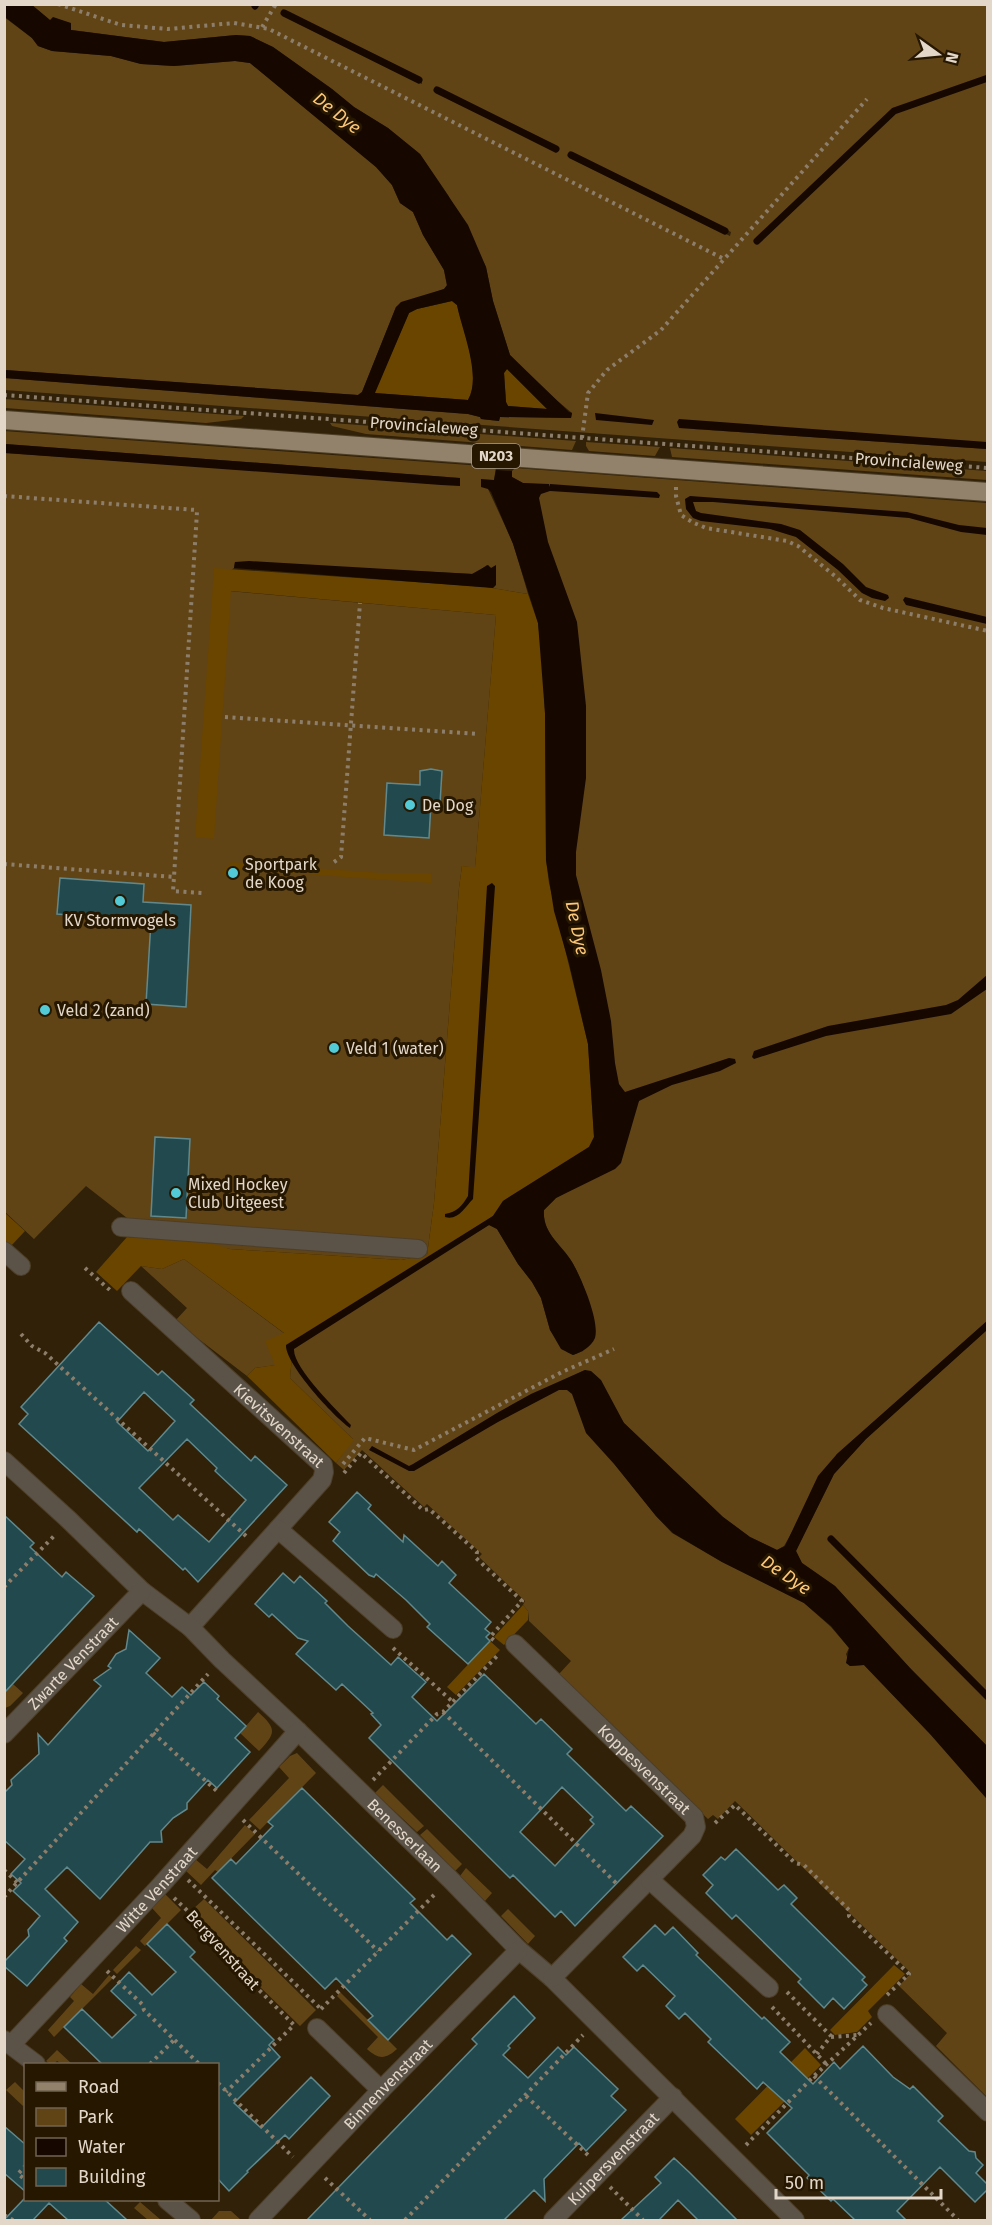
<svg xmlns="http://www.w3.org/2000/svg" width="992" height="2225" viewBox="0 0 992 2225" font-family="'Fira Sans',sans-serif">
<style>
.green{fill:#614416;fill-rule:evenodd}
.forest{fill:#694500}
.water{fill:#160800;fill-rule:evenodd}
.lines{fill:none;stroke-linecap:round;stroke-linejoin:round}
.stream{stroke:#160800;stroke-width:7}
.building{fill:#22494d;stroke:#61898d;stroke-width:1.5;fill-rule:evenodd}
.minor-casing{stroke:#4d3e27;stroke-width:20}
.major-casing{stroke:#4d3e27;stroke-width:20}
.path{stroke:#8c7e6b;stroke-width:4;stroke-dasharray:3 4.5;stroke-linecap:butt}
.minor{stroke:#5b5348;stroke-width:18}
.major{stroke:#92826b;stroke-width:18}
.poi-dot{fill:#52cbd7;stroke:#261701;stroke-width:2}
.labels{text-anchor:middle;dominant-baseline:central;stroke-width:6;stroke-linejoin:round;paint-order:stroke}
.shield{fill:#261701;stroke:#aa9d8d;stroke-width:1.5}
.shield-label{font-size:15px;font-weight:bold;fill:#e2d7c9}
.street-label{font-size:16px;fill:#e2d7c9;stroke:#261701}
.poi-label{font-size:16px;fill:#e2d7c9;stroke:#261701;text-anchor:start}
.water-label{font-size:18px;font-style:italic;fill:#fdc779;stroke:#261701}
</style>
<rect width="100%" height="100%" fill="#312108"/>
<!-- green -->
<path class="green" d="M32,5H987V445L679,428L987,449V462L5,390L4,378L468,414L480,417L481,419L499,421L500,417L571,418L572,413L543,389L510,355L493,301L486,267L448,195L420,154L388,128L354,107L332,89L273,47L250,36L236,35L164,42L71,30L51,21ZM287,12L422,79V84L285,16ZM436,87L557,147L556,150L435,91ZM570,153L731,232L730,236L569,157Z
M4,17L32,38L38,46L52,51L111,56L141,64L174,66L235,61L250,63L376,167L392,185L400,203L413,212L423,235L444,270L447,286L444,289L396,307L362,392L358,395L5,370Z
M4,399L244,416L241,419L206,423L5,408Z
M330,423H332L576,441L572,450L366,434L332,426Z
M4,431L496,467L494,480L488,489L513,543L528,594L486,587L493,588L491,568L487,565L475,574L235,562L234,568L231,570L229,591L496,615L475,868L462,866L459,888L434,1203L427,1255L401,1260L230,1249L172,1240L132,1238L127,1218L86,1186L34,1239L5,1212V453L299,473L460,478L5,444Z
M586,442L660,447L655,456L589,451L586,446Z
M670,448L987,471V480L672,457Z
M515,468L987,503V1321L837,1454L784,1546L777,1550L750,1537L723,1517L624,1423L585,1370L566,1379L615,1465L656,1516L672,1533L722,1562L804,1603L831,1627L849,1648L846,1654L850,1666L864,1665L931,1735L987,1799V2097L936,2046L947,2033L899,1986L911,1973L735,1801L718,1819L713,1815L708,1819L559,1674L571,1661L529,1621L528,1611L523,1605L525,1601L479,1557L482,1554L427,1504L424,1507L362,1450L344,1470L336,1463L353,1439L290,1378L293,1345L489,1225L497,1229L518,1264L532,1282L541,1298L550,1330L567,1352L573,1355L583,1351L594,1319C588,1300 582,1279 572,1262C561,1244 542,1233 544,1210L556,1198L572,1189L639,1101H615L555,844L530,495L549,485L523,483L512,477V471Z
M184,1259L285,1334L276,1365L255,1368L247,1376L175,1321L187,1308L141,1266L162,1269Z
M987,1330V1746L910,1668L835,1586L802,1563L796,1551L834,1474L866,1439Z
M4,1676L23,1693L10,1706L5,1708Z
M258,1712C277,1729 276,1733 259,1751L240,1733Z
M297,1753L316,1773L260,1830L249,1820L289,1778L279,1767L290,1756Z
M383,1785L424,1826L417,1832L375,1793Z
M245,1825L255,1834L218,1872L215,1870L201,1885L185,1870L195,1859L207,1869Z
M427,1829L462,1864L455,1871L420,1835Z
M466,1868L492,1893L485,1901L460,1876Z
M164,1893L181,1910L145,1946L140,1941L161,1918L152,1908Z
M204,1899L316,2010L300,2026L216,1944L221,1939L192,1910Z
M508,1909L535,1936L528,1944L501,1916Z
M136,1946L141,1950L117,1974L113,1970Z
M109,1975L113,1978L54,2037L48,2030L74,2001L70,1997L81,1984L93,1994Z
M340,1992L397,2049C386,2059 379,2060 367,2049L378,2037L337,1996Z
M57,2050L72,2064H62L57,2061L54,2064H50L46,2061Z
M15,2082L25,2092V2103L23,2106L6,2090Z
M140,2202L161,2220H148L134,2208Z
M219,2211H231L241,2220H211Z"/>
<!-- forest -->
<path class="forest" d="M452,301L457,305C463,331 482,375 468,400L374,393L409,313L417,309Z
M507,369L547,409L508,406L506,402L504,373Z
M214,568L486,587L528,594L538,623L542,657L545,713L546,860L549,883L588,1044L594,1137L589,1147L503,1201L493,1216L293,1345L290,1378L354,1440L336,1463L247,1376L255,1368L275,1365L265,1341L284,1333L184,1259L162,1269L141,1266L117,1291L96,1272L127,1237L205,1242L230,1249L401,1260L427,1255L434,1203L459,888L462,866L475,867L496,615L231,591L214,839L195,837Z
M231,862L382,873H427L432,874L431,883L231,869L226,875L221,874Z
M4,1212L25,1231L11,1246L5,1241Z
M523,1605L528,1611V1620L504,1645L494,1637Z
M490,1641L500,1650L456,1695L447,1687Z
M894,1965L905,1974L868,2011L872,2017L857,2032L835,2035L830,2030Z
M805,2048L821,2065L751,2135L735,2119Z"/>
<!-- water -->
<path class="water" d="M5,4L32,5L50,20L53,17L71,23V30L164,42L236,35L250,36L273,47L332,89L354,107L388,128L420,154L468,225L486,267L493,301L510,355L569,412L572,413L571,418L500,417L499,421L481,419L480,417L468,414L5,378V370L358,395L362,392L396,307L401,302L444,289L447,285L444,270L423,235L413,212L400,203L392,185L376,167L250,63L235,61L174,66L141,64L111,56L52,51L38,46L32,38L5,17ZM452,301L457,305C462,331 482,376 468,400L375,393L409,313L417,309ZM507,369L547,409L508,406L506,402L504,373Z
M595,413L654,420L652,425L596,420Z
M679,419L987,442V449L679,428L677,422Z
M5,444L460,478V486L441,485L5,453Z
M496,470L512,471V477L523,483L549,484L550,487V484L657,492L660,495L659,498L550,491L541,494L539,498L548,542L577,622L586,706V778L576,852V875L601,970L611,1021L615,1063L619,1084L625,1092L729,1058L735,1059L736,1063L720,1071L672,1085L639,1101L621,1163L615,1169L556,1198L544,1210C542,1233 561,1244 572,1262C581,1277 600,1321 595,1338C591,1347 582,1352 573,1355L561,1349L550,1330L541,1298L532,1282L518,1264L497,1229L489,1225L294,1349C293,1368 338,1411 351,1425L350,1428C334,1417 285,1364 286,1345L493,1216L503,1201L589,1147L594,1137L588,1044L569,963L554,911L546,860L545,713L538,623L513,544L491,492L488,489L481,487V479L494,480Z
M690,496L907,512L959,525L987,528V535L961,532L909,518L713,502H693L696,511L701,513L781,524L800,530L843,564L866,587L888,595L889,598L885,601L872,598L862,593L838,570L796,537L770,529L701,521L693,518L686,509L685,499Z
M249,561L472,574L488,565L491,568L496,565V585L493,588L234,568L235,562Z
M905,597L987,617V624L906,605L903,600Z
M492,883L495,886L473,1199C465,1207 458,1221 445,1217V1214C457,1212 462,1206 468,1196L487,886Z
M987,975V989L951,1014L826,1036L754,1059L752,1057L754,1051L828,1026L946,1005L958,1000Z
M987,1321V1330L866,1439L834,1474L796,1551L802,1563L835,1586L910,1668L987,1746V1799L931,1735L864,1665L850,1666L846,1663L849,1648L831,1626L804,1603L722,1562L673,1533L656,1516L615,1465L586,1433L572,1394L567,1390H559L498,1422L414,1471H409L369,1450L372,1446L409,1466L413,1464L497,1413L531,1394L585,1370L591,1371L601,1380L624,1423L723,1517L750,1537L777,1550L785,1546L818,1476L837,1454Z"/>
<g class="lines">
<!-- stream -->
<path class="stream" d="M255,6L256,4
M284,13L419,80
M437,90L556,149
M571,155L725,231
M757,241L894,111L988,78
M831,1539L988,1697"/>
</g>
<!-- building -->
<path class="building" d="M431,769L442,771L440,803H431L429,838L384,835L387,783L420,785V771Z
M60,878L144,884L143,902L191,905L186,1007L146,1004L151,921L57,914Z
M155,1137L190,1139L186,1218L151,1216Z
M99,1322L158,1375L162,1371L194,1400L190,1404L251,1461L255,1456L287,1485L198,1582L185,1568L183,1570L139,1529L137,1532L19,1424L28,1414L21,1407ZM144,1392L175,1421L148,1451L117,1422ZM187,1439L217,1468L215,1471L246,1500L209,1542L178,1515L173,1520L139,1488Z
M357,1492L371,1505L368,1509L403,1542L404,1535L438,1566L442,1561L456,1575L449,1583L491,1622L485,1629L490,1633L486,1637L490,1641L468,1664L427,1627L430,1624L406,1600L376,1574L374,1577L369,1575L333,1541L340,1532L329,1522Z
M4,1515L34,1543L30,1547L62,1577L66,1572L94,1596L4,1693Z
M283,1573L294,1583L300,1576L327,1601L325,1603L348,1626L391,1665L398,1657L426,1682L412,1697L437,1721L484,1674L536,1724L541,1719L572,1749L567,1754L626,1811L631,1806L663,1836L575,1926L561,1911L555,1917L513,1875L510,1878L369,1738L381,1725L371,1714L373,1713L342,1684L336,1690L296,1654L308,1641L298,1638L272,1614L269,1617L255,1604ZM562,1787L593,1817L590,1820L594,1824L555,1866L520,1832Z
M129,1630L160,1658L146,1673L172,1697L182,1687L191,1695L204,1682L219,1696L217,1699L246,1726L235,1738L250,1752L217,1788L208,1780L187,1803V1809L173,1818L161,1831L162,1842H150L100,1899L67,1867L45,1889L78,1922L64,1938L67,1941L27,1986L4,1966V1962L29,1936L28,1930L40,1916L13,1891L21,1883L11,1874L25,1859L4,1840V1793L12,1785L11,1780L39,1754L38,1734L48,1745L101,1686L94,1680L111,1668L108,1666L116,1654L126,1649Z
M302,1788L415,1899L410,1903L447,1940L452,1935L471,1954L388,2040L368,2020L373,2016L336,1978L325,1989L212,1878L231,1859L236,1864L273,1826L268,1822Z
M736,1849L778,1890L784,1885L797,1898L791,1904L865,1977L862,1980L867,1985L844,2009L833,1998L824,2008L798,1982L801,1979L736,1915L732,1919L706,1893L713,1885L703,1875L721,1857L725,1860Z
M167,1924L195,1952L190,1957L274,2040L269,2045L280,2057L234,2103L261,2128L311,2077L330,2096L289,2139L285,2135L247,2171L248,2172L229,2191L218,2179V2064H102L64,2027L82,2009L112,2038L136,2015L111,1991L129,1972L152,1995L176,1972L147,1944Z
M655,1925L665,1935L673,1927L698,1953L696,1955L762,2019L764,2017L790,2042L780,2052L813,2084L834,2062L840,2069L863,2046L893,2077L910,2089L913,2086L943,2116L938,2121L969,2151L975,2152L976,2158L983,2165L976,2173L987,2184V2190L975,2202L940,2167L897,2211L906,2220H855L833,2199L831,2201L807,2178L809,2175L767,2133L792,2108L763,2082L757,2089L708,2042L711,2039L685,2013L679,2019L666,2006L675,1996L643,1965L637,1971L623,1957Z
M514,1996L535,2018L508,2046L510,2048L503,2055L528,2078L558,2047L566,2055L574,2047L618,2089L611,2096L626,2110L586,2151L579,2143L544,2179L545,2201L534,2190L504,2220H307L477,2044L472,2039Z
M4,2126L26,2145V2192L4,2173Z
M674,2158L689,2172L737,2220H698L678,2200L659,2220H621L661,2183L655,2177Z
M24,2199H104L127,2220H68L49,2203L33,2220H4Z"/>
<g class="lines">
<defs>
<g id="minor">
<path d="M121,1227L418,1249"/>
<path d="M4,1251L21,1266"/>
<path id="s1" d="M131,1291L323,1465L324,1472L322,1480L190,1627"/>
<path id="s2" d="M4,1461L69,1520L142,1591L190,1627L222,1660L298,1731L450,1879L519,1950L552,1978L795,2220"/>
<path d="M278,1529L393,1629"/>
<path id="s3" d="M515,1644L694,1817L696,1827L692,1836L552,1978"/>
<path id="s4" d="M4,1734L142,1591"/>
<path d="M650,1880L769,1988"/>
<path d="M887,2014L988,2112"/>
<path d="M317,2028L381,2090"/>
<path d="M4,2040L36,2064"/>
<path id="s5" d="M11,2045L161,1885L298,1731"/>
<path d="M167,2200L191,2220"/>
<path id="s6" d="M258,2220L381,2090L519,1950"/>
<path id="s7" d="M553,2220L673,2097"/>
</g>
<path id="major" d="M4,420L988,492"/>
</defs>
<!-- minor casing -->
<use href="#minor" class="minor-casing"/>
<!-- major casing -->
<use href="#major" class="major-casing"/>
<!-- path -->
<path class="path" d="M58,4L121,25L168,29L234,23L269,29L724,259
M262,27L276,4
M4,395L988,468
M582,438L588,393L607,370L661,330L867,99
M676,487V496L681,515L692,522L706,528L787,541L798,546L835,576L860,600L883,608L988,631
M4,496L196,510L197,512L174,877
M225,717L478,734
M334,862L341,857L360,603
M4,864L174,877L173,891L203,893
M85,1268L111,1291
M21,1334L32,1346L45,1353L246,1536
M343,1464L365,1438L414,1450L562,1372L614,1349
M344,1473L361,1453L423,1510L429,1509L477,1552L476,1558L522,1601L490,1637L497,1643
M4,1587L56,1534
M393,1648L453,1702
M443,1712L617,1884
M153,1733L218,1792
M373,1780L437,1714L443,1712L499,1654
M243,1820L378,1951
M715,1823L735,1805L795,1863L804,1865L849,1910V1916L909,1974L886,1996
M4,1870L18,1883
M188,1880L321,2009
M4,1897L208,1674
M174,1898L213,1935L216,1947L294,2025L226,2092
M107,1971L142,2004L144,2010L199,2064
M787,1992L831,2036L817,2054
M772,2007L827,2065
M321,2009L436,1893
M831,2037L858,2035
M150,2064L174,2040
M814,2076L958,2220
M218,2083L293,2157
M526,2096L590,2157
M746,2145L814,2076L871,2023
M26,2165L18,2174L26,2180
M325,2178L370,2220
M610,2187L643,2220
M4,2215L13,2220
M405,2220L583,2035"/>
<!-- minor -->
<use href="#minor" class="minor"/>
<!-- major -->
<use href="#major" class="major"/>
</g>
<!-- markers -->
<g class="poi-dot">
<circle cx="410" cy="805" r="6"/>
<circle cx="233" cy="873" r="6"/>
<circle cx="120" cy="901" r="6"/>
<circle cx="45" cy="1010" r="6"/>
<circle cx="334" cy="1048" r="6"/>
<circle cx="176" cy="1193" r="6"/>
</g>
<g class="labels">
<!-- shield labels -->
<rect class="shield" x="472" y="444" width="48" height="24" rx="4.5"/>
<g class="shield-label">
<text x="496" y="456">N203</text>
</g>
<!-- street labels -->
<g class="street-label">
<text transform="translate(424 426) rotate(4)">Provincialeweg</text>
<text transform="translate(909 462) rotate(4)">Provincialeweg</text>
<text stroke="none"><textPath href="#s1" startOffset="200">Kievitsvenstraat</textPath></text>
<text stroke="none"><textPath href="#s4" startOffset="99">Zwarte Venstraat</textPath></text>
<text stroke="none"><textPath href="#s3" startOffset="180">Koppesvenstraat</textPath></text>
<text stroke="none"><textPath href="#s2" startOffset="549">Benesserlaan</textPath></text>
<text stroke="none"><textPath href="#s5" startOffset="213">Witte Venstraat</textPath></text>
<text transform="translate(223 1950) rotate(48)">Bergvenstraat</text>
<text stroke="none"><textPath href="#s6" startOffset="188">Binnenvenstraat</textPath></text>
<text stroke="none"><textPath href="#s7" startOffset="86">Kuipersvenstraat</textPath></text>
</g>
<!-- poi labels -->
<g class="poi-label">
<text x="422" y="805">De Dog</text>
<text x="245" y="864">Sportpark<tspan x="245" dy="18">de Koog</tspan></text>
<text x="120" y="920" text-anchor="middle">KV Stormvogels</text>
<text x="57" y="1010">Veld 2 (zand)</text>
<text x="346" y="1048">Veld 1 (water)</text>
<text x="188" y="1184">Mixed Hockey<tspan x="188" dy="18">Club Uitgeest</tspan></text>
</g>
<!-- water labels -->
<g class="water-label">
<text transform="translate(337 113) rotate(38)">De Dye</text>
<text transform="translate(577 928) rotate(78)">De Dye</text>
<text transform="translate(786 1575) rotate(34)">De Dye</text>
</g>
</g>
<!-- border -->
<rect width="992" height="2225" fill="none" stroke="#e2d7c9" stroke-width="12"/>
<!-- legend -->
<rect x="24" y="2063" width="195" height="138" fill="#261701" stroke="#716451" stroke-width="1.5"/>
<rect x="36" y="2082" width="30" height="9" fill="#92826b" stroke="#716451" stroke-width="1.5"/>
<text x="78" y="2093" font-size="18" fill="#e2d7c9">Road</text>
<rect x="36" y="2108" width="30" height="18" fill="#614416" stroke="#716451" stroke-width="1.5"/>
<text x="78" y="2123" font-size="18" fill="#e2d7c9">Park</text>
<rect x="36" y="2138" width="30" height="18" fill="#160800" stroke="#716451" stroke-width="1.5"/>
<text x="78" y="2153" font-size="18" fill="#e2d7c9">Water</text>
<rect x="36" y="2168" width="30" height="18" fill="#22494d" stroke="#716451" stroke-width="1.5"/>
<text x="78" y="2183" font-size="18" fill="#e2d7c9">Building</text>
<!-- north arrow -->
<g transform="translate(938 54) rotate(105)" stroke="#261701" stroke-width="4.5" paint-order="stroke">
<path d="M0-4.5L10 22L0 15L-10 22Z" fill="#e2d7c9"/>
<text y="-9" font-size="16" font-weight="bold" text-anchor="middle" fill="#e2d7c9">N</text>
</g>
<!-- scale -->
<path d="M776 2189v9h165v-9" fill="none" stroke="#e2d7c9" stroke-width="3"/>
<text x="785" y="2189" font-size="18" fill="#e2d7c9" stroke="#261701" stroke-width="4.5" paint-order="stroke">50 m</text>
</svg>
